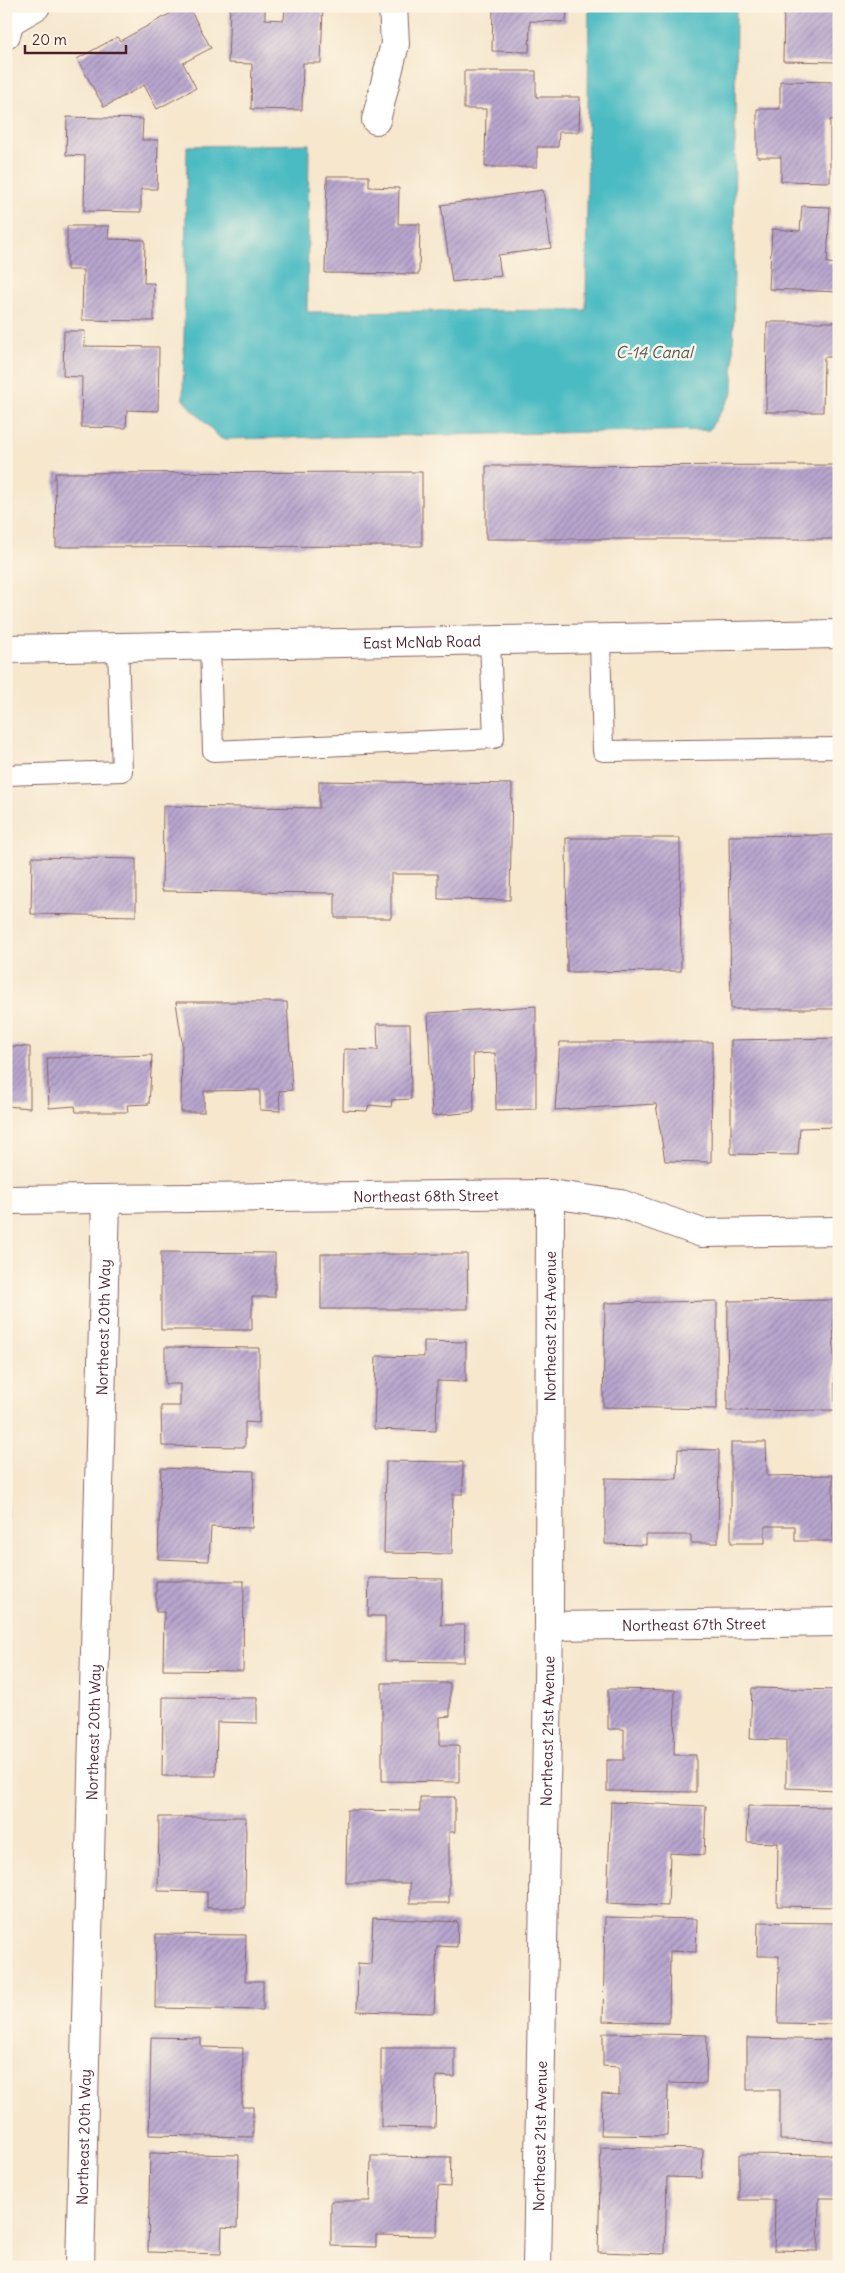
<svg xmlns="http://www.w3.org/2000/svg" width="845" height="2273" viewBox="0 0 845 2273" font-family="Delius,sans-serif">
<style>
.water{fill:#4cbbc3;stroke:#4b6d77}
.building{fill:url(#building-hatch)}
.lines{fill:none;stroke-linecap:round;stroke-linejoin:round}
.service-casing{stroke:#866564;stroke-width:22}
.minor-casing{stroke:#866564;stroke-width:30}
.tertiary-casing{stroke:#866564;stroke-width:30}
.service{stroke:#fff;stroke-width:20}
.minor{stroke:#fff;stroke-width:28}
.tertiary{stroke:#fff;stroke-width:28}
.labels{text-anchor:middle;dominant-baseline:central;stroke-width:5;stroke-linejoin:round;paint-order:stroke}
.street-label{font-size:15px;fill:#4a1f2b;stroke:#fcf5e5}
.water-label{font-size:16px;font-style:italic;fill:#4b5660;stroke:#fcf5e5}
</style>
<defs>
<pattern id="building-hatch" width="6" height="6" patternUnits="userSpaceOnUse" patternTransform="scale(1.25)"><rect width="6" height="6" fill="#b8a6cf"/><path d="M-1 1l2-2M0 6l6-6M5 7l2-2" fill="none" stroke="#9887a8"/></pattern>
</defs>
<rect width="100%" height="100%" fill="#fcf5e5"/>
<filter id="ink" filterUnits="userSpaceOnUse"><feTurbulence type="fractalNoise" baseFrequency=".02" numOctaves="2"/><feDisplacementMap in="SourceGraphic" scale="10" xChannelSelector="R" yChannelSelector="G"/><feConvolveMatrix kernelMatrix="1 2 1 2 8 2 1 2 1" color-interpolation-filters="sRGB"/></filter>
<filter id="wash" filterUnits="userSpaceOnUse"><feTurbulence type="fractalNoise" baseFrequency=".0096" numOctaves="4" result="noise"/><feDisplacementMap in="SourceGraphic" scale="20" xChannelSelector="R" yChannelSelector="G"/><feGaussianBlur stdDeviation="1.12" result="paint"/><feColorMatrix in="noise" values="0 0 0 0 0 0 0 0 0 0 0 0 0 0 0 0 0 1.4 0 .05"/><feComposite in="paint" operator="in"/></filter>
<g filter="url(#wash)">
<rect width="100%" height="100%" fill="#f6e7cd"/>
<!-- water -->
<path class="water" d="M589,6H736L733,393L709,430L221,439L183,400L187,146L309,144L307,312L586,310Z"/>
<g id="blocks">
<!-- building -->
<path class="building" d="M184,6H188L211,48L183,63L196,88L157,109L144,85L104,107L77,59L117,37L120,41Z
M230,6H265V19L284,20L285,6H323L321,63H303L302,110L251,109L252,64L228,63Z
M493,6H567L566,22L530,21L529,52L492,51Z
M784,6H839V62L783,61Z
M464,71H536V97H580L579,132H559L558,147H537V167H485L486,109H464Z
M780,81L839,82V120H830V182L781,181V157H757V109H780Z
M67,117L143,119L142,140H158L157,189H141V212L84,211L85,156L66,155Z
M327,176H369V187L399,188L398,224H420L419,274L325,273Z
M543,190L551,248L498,255L501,276L452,282L441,205Z
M802,206L830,207L827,263L839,264V292L769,289L772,229L800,231Z
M67,226H109L108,239L145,240L144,283H154V321L82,320L83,270H67Z
M767,322H839V357H824L823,412H766Z
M64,331H85L84,346L159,347L158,411L127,410L126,428L81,427L82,377L63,376Z
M839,465V539H486V466Z
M422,472V546L56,547L55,473Z
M319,781L512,784L510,900L438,899V874H391V918H335V893L162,891L163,806L319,808Z
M839,835V1009H731L729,836Z
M566,838H680L681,971L567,972Z
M32,857L136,859V916L31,914Z
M176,1002H287L292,1090L279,1091L280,1111L260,1110V1090L204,1091V1112H181L182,1042Z
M536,1006V1109L496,1110L495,1053L473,1054L474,1112L432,1116L428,1013Z
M377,1024H410L411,1099L392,1100L391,1107L369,1105L367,1111L343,1110L344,1049L378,1050Z
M839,1038V1127L800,1128L798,1155L731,1154V1040Z
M560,1042H712L711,1162L665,1161L656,1104L555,1110Z
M6,1046L30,1047V1108L6,1106Z
M152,1055L149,1104L127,1105L128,1112H76L75,1106L49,1108L47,1058Z
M161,1252L275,1253V1297H252V1330H161Z
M321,1254H467L468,1309H321Z
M833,1300L835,1410L727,1411L728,1301Z
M717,1301V1409L603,1407L605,1303Z
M424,1341L466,1342V1382L437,1381L436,1431L374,1429L376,1356L424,1357Z
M165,1347L259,1348V1423L245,1422V1447L162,1446L161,1406H180V1384H165Z
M6,1350H8V1397H6Z
M731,1442H766L767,1476L833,1475V1541H795V1526H765V1543H731Z
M678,1449L719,1450L718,1543H691V1535H646V1545L605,1544V1478L677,1479Z
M386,1461L463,1462V1494H453L452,1554L384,1553Z
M6,1467H8V1521H6Z
M161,1468L254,1471L252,1528L211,1527L209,1561L158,1559Z
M369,1578L442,1579L441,1625H465L464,1662L385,1661V1616H368Z
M156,1581H244L243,1671L163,1670L164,1612H156Z
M382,1683H450V1716L440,1717V1745H459V1782L382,1781Z
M752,1688L839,1690V1790L786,1788V1740L750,1739Z
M608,1689L675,1690L674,1755H696V1792L607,1791V1760H624V1729H608Z
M163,1697L257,1698V1723L217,1722L216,1776H162Z
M420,1797H455V1832H449V1903H410V1883H346L347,1810L420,1811Z
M611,1802L706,1806L704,1855L670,1853L668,1906L607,1903Z
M748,1806L839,1807V1907L777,1906L778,1843L747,1842Z
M159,1817H246L245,1908H207V1892L158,1891Z
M605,1917L697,1919L696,1952L670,1951L669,2023L603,2021Z
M373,1918L458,1922L457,1947L437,1946L434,2013L357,2011L358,1963L371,1964Z
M758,1922L838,1923L837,1985H839V2024L778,2023L779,1956H757Z
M156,1934L246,1935L245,1981H263V2010L155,2008Z
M603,2033L707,2035L706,2084L668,2083L667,2136L601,2135L602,2094L619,2095V2067L603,2066Z
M151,2037L201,2038V2047L243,2048L242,2107H253V2137L149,2135Z
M747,2038L838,2040L837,2141L780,2140V2090H747Z
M381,2048H455V2077L436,2076L435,2128L381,2127Z
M601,2147L703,2149L702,2178L667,2177L665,2254L598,2252Z
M150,2153L239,2155L237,2228L222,2227L221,2254L148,2252Z
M739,2154L839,2155V2198H819L818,2251L774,2250L775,2200H739Z
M371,2156L451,2157L450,2187L438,2186L437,2236L376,2235V2247L331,2246V2201H370Z"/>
</g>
</g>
<g filter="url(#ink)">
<use href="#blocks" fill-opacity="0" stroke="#866564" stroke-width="1"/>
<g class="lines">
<defs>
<path id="service" d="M600,640L603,751L839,748
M210,646L213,751L494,738L490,641
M6,775L122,771L118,647"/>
<g id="minor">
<path d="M6,35L10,21L36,6"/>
<path d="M376,120L395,44L393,6"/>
<path id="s1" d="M6,1200L550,1194L621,1204L702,1233L839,1231"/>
<path id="s2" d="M549,1626L839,1622"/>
<path id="s3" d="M80,2267L106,1199"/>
<path id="s4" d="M537,2267L549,1626L550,1194"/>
</g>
<g id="tertiary">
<path id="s5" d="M6,649L839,634"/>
</g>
</defs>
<!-- service casing -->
<use href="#service" class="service-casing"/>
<!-- minor casing -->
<use href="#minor" class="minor-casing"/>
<!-- tertiary casing -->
<use href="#tertiary" class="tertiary-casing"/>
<!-- service -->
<use href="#service" class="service"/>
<!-- minor -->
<use href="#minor" class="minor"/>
<!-- tertiary -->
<use href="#tertiary" class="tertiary"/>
</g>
</g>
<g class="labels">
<!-- street labels -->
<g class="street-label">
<text stroke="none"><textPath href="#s5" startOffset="416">East McNab Road</textPath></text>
<text stroke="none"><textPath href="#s1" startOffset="420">Northeast 68th Street</textPath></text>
<text stroke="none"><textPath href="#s4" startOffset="941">Northeast 21st Avenue</textPath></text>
<text stroke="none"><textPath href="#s3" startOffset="940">Northeast 20th Way</textPath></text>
<text stroke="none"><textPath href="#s2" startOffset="145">Northeast 67th Street</textPath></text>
<text stroke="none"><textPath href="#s4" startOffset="536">Northeast 21st Avenue</textPath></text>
<text stroke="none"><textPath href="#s3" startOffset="535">Northeast 20th Way</textPath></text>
<text stroke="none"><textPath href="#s4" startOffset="131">Northeast 21st Avenue</textPath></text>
<text stroke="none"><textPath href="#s3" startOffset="130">Northeast 20th Way</textPath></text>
</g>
<!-- water labels -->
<g class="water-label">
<text x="654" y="352">C-14 Canal</text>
</g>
</g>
<!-- margin -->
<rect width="845" height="2273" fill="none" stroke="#fcf5e5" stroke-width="25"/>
<!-- scale -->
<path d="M25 45v8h101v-8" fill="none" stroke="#4a1f2b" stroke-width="2.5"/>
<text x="32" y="45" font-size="15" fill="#4a1f2b" stroke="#fcf5e5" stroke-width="4" paint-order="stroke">20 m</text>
</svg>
